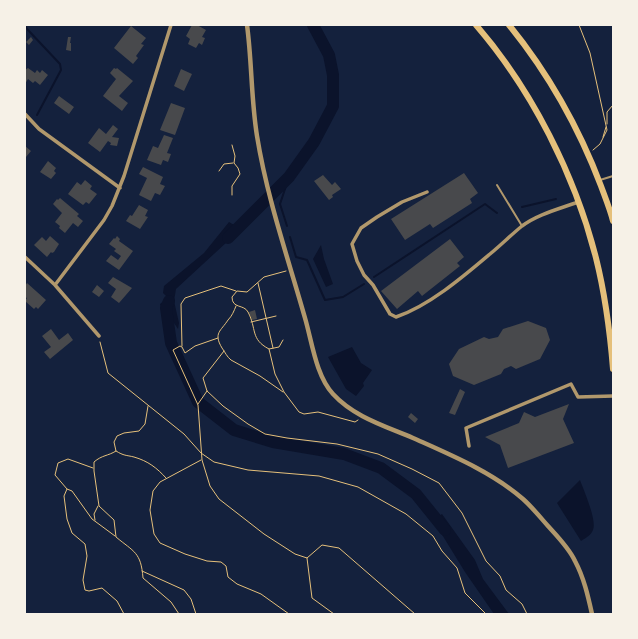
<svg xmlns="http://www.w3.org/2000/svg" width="638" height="639" viewBox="0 0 638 639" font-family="'Alegreya Sans',sans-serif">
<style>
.water{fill:#0b132b}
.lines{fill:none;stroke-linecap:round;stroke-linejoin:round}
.stream{stroke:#0b132b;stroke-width:2}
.river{stroke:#0b132b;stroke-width:12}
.building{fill:#48494c}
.path{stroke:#e5c07b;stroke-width:1}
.service{stroke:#b1986c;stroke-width:2}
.minor{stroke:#b1986c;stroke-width:3.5}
.tertiary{stroke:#b1986c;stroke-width:4.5}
.trunk{stroke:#e5c07b;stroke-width:6}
</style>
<rect width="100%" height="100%" fill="#14213d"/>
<!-- water -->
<path class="water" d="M229,222L241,229L176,289L174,301L179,323L178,329L172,320L162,311L160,304L164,301L167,297L163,293L164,286L204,253Z
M321,245L324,259L333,284L326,287L313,259Z
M352,347L361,363L372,370L363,383L364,386L356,396L346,389L328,357Z
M580,480C584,491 597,520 593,530C591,535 586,538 581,541L557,503Z
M442,514L475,560L483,579L509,614H494L465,572L433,520Z"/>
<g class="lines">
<!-- stream -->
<path class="stream" d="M25,26L28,30L60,64L61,70L37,115
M522,207L556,199
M287,226L280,204L289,177
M290,237L296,257L307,260L325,300L343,297L364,284
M374,277L485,204L497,213"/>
<!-- river -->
<path class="river" d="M228,238L289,177L314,142L333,106V75L329,55L313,25
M169,301L166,308L171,343L198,402L234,430L273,442L344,454L381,468L416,494L445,530"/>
</g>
<!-- building -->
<path class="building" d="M192,25H197L206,30L202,37L205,38L202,45L199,43L196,48L188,44L190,39L186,36Z
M131,26L146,38L141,44L144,45L136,56L138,58L133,64L114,48Z
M31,37L33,40L29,45L26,42Z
M68,37H71L70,43H71V51L66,50Z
M28,68L35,73L37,70L40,73L42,70L48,75L40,85L35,81L33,83L28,79L25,84V70Z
M114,68L116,69L117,68L133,81L119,96L128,103L122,111L103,96L116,79L110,73Z
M181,69L192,74L184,91L174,86Z
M59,96L74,107L69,114L54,103Z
M171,103L185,108L175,135L160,130Z
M113,125L118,129L112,137L119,138L117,146L110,145L111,143L108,141L100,152L88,143L99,128L106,134Z
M164,135L173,138L167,153L171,154L168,162L163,160L161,165L147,160L153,146L158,148Z
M25,146L31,151L26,157H25Z
M48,161L56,168L54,171L56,173L51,179L40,172Z
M143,167L163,177L160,184L165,186L160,195L155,193L151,201L139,195L147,178L139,174Z
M464,173L478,193L470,199L472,203L433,228L430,224L405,240L391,219Z
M323,175L332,185L335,182L341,189L332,195L333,197L329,200L314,181Z
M85,180L92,186L90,189L97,194L89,204L86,202L83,205L68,194L77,182L81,185Z
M60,198L79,214L77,216L83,221L78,227L73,223L65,233L59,228L60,226L55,222L62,213L53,204L57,199L58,200Z
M139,205L148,210L145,216L148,217L140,229L126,221L130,215L132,216Z
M50,236L59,244L54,252L52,253L51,252L47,257L34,245L42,237L46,241Z
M117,236L120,239L119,241L133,251L119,270L106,261L111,255L118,260L121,256L114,251L116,249L109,244L114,238L115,239Z
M450,239L464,257L457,263L460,266L422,296L418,291L397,309L381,291Z
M113,277L132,288L119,303L111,297L116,289L108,283Z
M27,283L46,300L38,309L36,307L34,309L25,301L27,298L25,297V286Z
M97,285L104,291L99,297L92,292Z
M255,310L257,319L252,320L249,312Z
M528,321L546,328L550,340L540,359L516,369L511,366L504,369L501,374L474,385L453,376L449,364L459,349L484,337L489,339L498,337L503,329Z
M51,329L59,340L68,333L73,340L50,359L44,352L51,347L42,336Z
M460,389L465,392L455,415L449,413Z
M569,404L563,419L574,443L508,468L500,445L485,437L519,423L524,412L535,417Z
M411,413L418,419L415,423L408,417Z"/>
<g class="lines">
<!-- path -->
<path class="path" d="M579,25L590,53L607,130L600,144L593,150
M607,124V112L613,105
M603,137L606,127
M219,171L224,164L233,163
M232,195V186L240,174L238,168L234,163L235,156L232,145
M258,283L273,348
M236,306C234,311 232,316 228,320C221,331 213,333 222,348C225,352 227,357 231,360L260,376L283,392
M251,322L276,316
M218,338L195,346L185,353L182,347L180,346L173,350L198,405L202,460L210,486L219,499L264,534L295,554L307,558L322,545L339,548L415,614
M283,340L279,347L269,349C250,339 257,329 248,312C244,304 232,309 232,297L237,291L247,292L264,277L286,271
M100,342L108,373L184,434L201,453L214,462L248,470L319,476L358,487L406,514L433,536L442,551L457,568L465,593L486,614
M182,346L181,304L185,298L221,286L236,291
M269,349L275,374L284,392L299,412L304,414L318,412L355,422L358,420
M224,351L203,378L207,391L223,406L248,424L265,434L287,438L337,444L378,454L412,469L439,483L462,513L486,561L500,576L506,590L522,604L527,614
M198,404L207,391
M148,406L145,424L139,431L124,433L117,436L114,442L116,451C108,456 102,455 94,462V471L99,506L114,520L116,537C134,552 141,552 143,578L171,602L179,614
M116,451C124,456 126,455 134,457C148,461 157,468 166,478
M201,460L160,482L153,491L150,510L154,534L160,543L185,554L207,561L221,562L226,566L228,577L237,584L261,594L289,614
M67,489L55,475L58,463L68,459L93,468
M95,520L94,514L98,506
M115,536L92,519L72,491L67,489L64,496L67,519L72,533L85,544L87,556L83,580L85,590L89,591L102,588L117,601L124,614
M307,558L312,598L334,614
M142,571L184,590L191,599L196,614"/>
<!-- service -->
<path class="service" d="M600,180L613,176
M497,185L522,226"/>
<!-- minor -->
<path class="minor" d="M25,114L39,129L120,188
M427,192L402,202L377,217L361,228L352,244L357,261L364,275L373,285L390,314L396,317C429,306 464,276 490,254C501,245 511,235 522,226C538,214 559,209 578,202
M25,257L55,285L99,336
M55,285L104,220L112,206L124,176L171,25
M469,446L466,428L571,384L578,397L613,396"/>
<!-- tertiary -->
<path class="tertiary" d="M247,25C252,62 251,99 257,136C267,198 288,258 305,318C312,342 316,376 333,394C354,417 385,426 413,438C451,455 492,472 523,499C532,507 540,517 548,526C558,537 569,548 575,561C584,578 588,596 592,614"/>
<!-- trunk -->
<path class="trunk" d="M476,25C532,90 575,175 596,258C605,294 610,332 613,369
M509,25C548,73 579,128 601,186C605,197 610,209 613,221"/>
</g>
<!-- border -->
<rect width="638" height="639" fill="none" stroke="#f6f1e7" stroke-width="52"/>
</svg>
